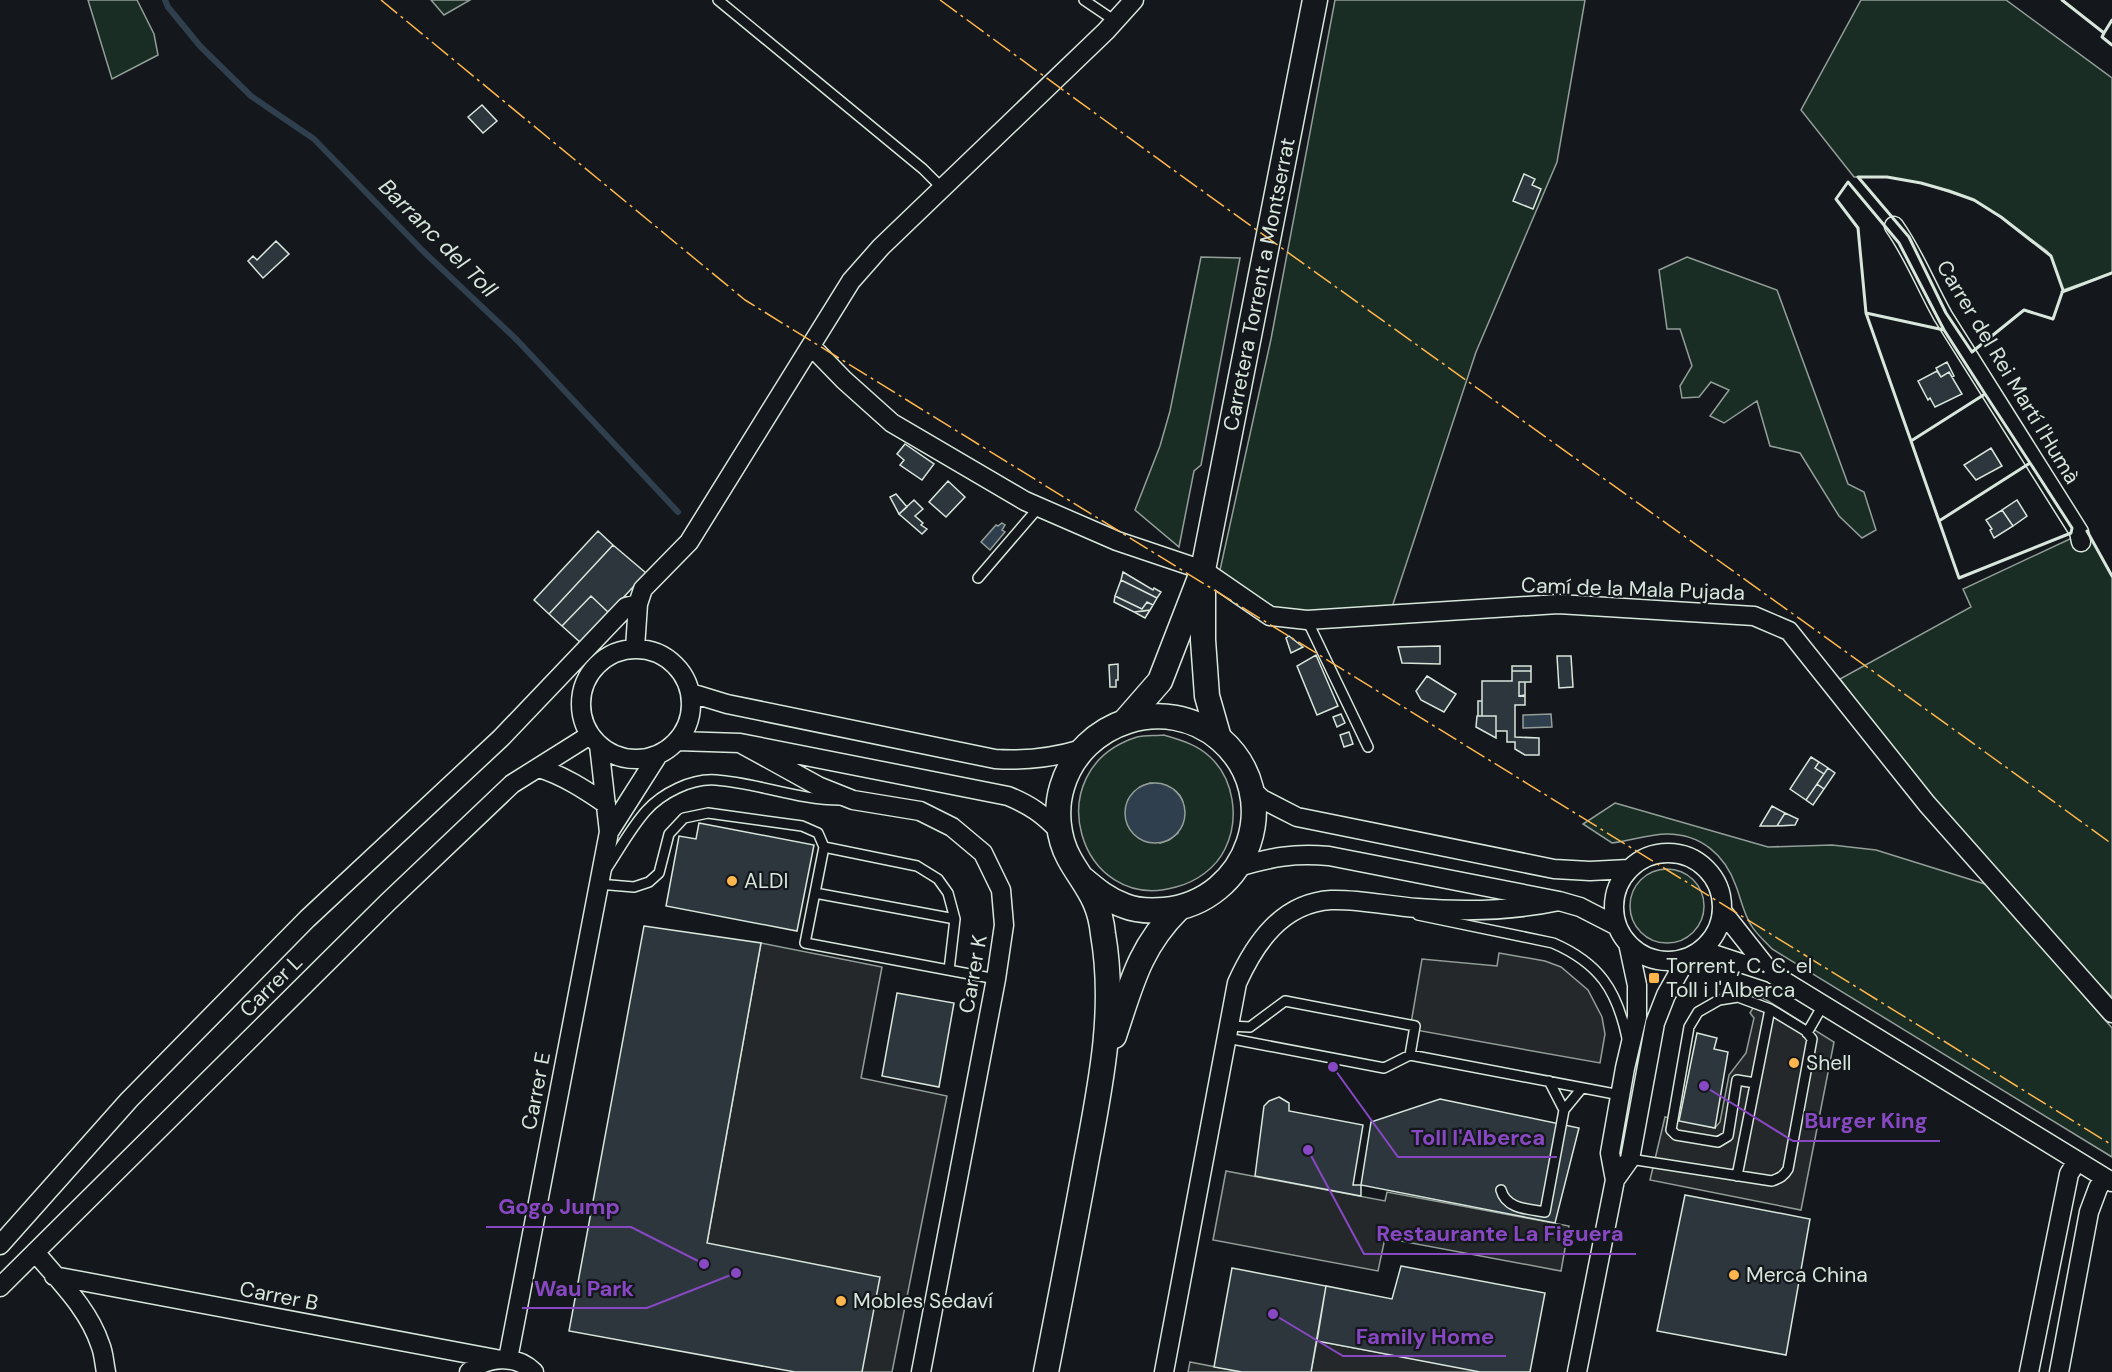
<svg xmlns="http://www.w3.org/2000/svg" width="2112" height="1372" viewBox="0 0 2112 1372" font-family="'DM Sans',sans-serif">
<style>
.green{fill:#1a2d24;stroke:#939e99;stroke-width:1.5;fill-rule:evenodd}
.parking{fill:#24282b;stroke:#939e99;stroke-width:1.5}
.water{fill:#2f3f4d;stroke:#939e99;stroke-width:1.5}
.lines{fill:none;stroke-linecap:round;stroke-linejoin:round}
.stream{stroke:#2f3f4d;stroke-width:6}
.building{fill:#2c363c;stroke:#d8e6dc;stroke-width:1.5}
.service-casing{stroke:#d8e6dc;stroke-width:12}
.minor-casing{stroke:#d8e6dc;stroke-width:21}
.secondary-casing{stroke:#d8e6dc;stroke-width:27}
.service{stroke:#14181c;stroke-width:9}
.minor{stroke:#14181c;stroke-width:18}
.secondary{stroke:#14181c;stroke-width:24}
.wall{stroke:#d8e6dc;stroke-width:3}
.power{stroke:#ffb74d;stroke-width:1.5;stroke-dasharray:21 4.5 3 4.5;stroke-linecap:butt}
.poi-dot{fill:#ffb74d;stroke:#14181c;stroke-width:2}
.labels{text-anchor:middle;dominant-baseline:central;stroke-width:4.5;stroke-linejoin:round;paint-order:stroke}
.street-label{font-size:21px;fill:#d8e6dc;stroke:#14181c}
.poi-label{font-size:21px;fill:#d8e6dc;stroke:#14181c;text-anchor:start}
.water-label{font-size:22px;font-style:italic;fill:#d8e6dc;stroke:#14181c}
.leader{fill:none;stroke:#8948c3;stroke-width:2}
.callout-dot{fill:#8948c3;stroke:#14181c;stroke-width:2}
.callout-label{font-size:22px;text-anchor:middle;font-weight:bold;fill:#8948c3;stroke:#14181c;stroke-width:4.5;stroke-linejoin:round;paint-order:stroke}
</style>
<rect width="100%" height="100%" fill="#14181c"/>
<!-- green -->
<path class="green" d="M88,0H137L154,34L158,55L112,79Z
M431,0H470L444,15Z
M1335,0H1585L1557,162L1476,352L1391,610C1359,611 1326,617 1294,615C1276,615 1231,585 1220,570L1271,339Z
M1861,0H2006L2112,78V273L2063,290L2051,256L2047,251L2001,217L1974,200L1921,183L1887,177H1854L1801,110Z
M1201,257L1240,258L1201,465L1194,471L1179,547L1135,510L1160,446L1170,411Z
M1687,257L1777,290L1848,484L1864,492L1876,530L1862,538L1839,516L1800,453L1770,446L1757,401L1724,423L1710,416L1729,390L1711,382L1699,397L1682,398L1680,386L1692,366L1680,329H1667L1659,270Z
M2087,531L2112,576V997L2046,932L1901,761L1840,679L1971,607L1963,589Z
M1164,735C1180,740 1196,744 1209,756C1234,778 1240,819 1225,849C1216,868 1196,882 1176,887C1079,915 1035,769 1137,737C1145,735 1155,736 1164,735ZM1150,783C1163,784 1180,788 1183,803C1185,811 1179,825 1178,833L1169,840L1160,843L1128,800L1140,787Z
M1615,803L1768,847L1832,845L1876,850L1988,885L2112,1028V1157L1772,949C1765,941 1756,934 1751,925C1743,912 1741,899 1736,886C1725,855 1701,834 1667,834C1649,834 1630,841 1612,843L1583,824Z
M1630 906a37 37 0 1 1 74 0a37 37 0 1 1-74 0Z"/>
<!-- parking -->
<path class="parking" d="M761,943L882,967L861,1078L947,1096L892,1372H862L707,1243Z
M1499,953L1545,961L1561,967L1588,990L1602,1017L1605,1034L1600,1063L1410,1029L1422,959L1497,966Z
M1760,996L1834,1042L1801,1210L1650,1180L1665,1117L1715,1128L1720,1122L1729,1075L1746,1053L1754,1018L1750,1013Z
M1226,1171L1385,1201L1387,1192L1569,1226L1561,1271L1385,1238L1378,1271L1213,1240Z
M1317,1341L1474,1370V1372H1311Z
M1190,1362L1242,1372H1188Z"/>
<!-- water -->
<path class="water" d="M1002,523L1005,525L1002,530L1005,532L990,550L981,542L996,525L998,526Z
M1551,714L1552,727L1523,728V715Z
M1125 813a30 30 0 1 1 60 0a30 30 0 1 1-60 0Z"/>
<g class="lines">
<!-- stream -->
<path class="stream" d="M165,0L168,7L200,46L251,96L314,139L424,252L517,340L678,512"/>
</g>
<!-- building -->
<path class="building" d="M482,105L497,121L483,133L468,117Z
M1524,174L1535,179L1532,185L1541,189L1533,209L1513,201Z
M276,241L289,254L263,278L248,261L253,256L257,260Z
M1947,362L1954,376L1952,377L1949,372L1941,377L1936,368Z
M1937,371L1941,377L1949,372L1962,394L1935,407L1930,398L1928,400L1918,381Z
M905,444L934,464L922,480L900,465L904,460L897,454Z
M1991,448L2002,466L1976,480L1964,465Z
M948,481L965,497L946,517L929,502Z
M896,494L907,507L899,514L890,497Z
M914,500L923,509L915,516L923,523L921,525L927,529L922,534L899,514Z
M2017,500L2027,516L2013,526L2002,510Z
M2002,510L2013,526L1994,538L1990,530L1992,529L1986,520Z
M598,531L613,545L549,614L534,600Z
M613,545L646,573L609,613L591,596L562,626L549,614Z
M1123,572L1153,590L1154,588L1161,592L1157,598L1121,580Z
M1121,580L1157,598L1153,605L1147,602L1142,609L1115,596Z
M591,596L609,613L581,643L562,626Z
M1115,596L1142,609L1147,602L1153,605L1150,610L1134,612L1114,602Z
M1150,610L1145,618L1134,612L1144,611Z
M1289,636L1303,647L1291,653L1286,638Z
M1440,646V664L1402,663L1398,647Z
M1316,655L1338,706L1317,715L1297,666Z
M1557,656H1571L1573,687L1559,688Z
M1118,664V680H1116V687H1110L1109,665Z
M1512,666H1531V671H1512Z
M1512,671H1531V682H1519V696L1525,695V705H1515V737L1539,738V755H1525L1515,749V742H1507V731H1496V716H1482V681H1512Z
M1427,676L1456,694L1444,712L1421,700L1416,691Z
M1519,682H1525V695L1519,696Z
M1478,701H1482V716H1478Z
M1341,714L1345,723L1337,727L1333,717Z
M1477,716H1496V738L1476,727Z
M1349,732L1353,744L1344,747L1340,735Z
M1811,757L1819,762L1815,768L1824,774L1806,800L1790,789Z
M1819,762L1828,768L1824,774L1815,768Z
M1828,768L1835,773L1824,789L1817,784Z
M1817,784L1824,789L1813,805L1806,800Z
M1772,806L1785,813L1777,826H1760Z
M1785,813L1798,819L1795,825L1777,826Z
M699,823L814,845L797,931L666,906L679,836L696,839Z
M644,926L761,943L707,1243L880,1277L862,1372H795L569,1331Z
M897,993L954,1003L939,1087L882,1076Z
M1697,1033L1717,1038L1714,1049L1728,1052L1715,1128L1679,1121Z
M1279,1097L1289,1103V1111L1363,1125L1353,1185H1361V1196L1255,1176L1264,1106L1269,1101Z
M1440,1099L1579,1128L1555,1223L1361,1185L1371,1122Z
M1685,1195L1810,1219L1786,1355L1657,1331Z
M1401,1266L1545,1293L1530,1372H1480L1317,1341L1326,1286L1392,1299Z
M1232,1268L1326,1286L1311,1372H1242L1214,1367Z"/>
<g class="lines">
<defs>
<path id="service" d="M718,0L923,169L943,189
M1084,0L1115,21
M978,578L1039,507
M1307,620L1368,747
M607,868C619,850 631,828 646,811C662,793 692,778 716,780C758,783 798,800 840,800
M598,884L634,887L649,882L659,873L669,834L684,818L708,813L802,826L818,833L824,847
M815,893L955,919
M1418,915L1553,943C1599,963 1617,990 1627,1038
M949,970L955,919L948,893L938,879L917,866L824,847L805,943L996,979
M1229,1026L1250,1027L1285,1001L1415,1026L1410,1055
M1807,1033L1823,1005
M1227,1038L1384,1068L1410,1055L1620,1095
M1549,1081L1564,1110
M1630,1159L1772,1181C1780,1178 1784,1176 1788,1169L1812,1039L1806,1031L1770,1009L1738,997L1719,1000L1698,1012L1689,1027L1671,1130L1676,1135L1718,1142L1728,1136L1737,1080L1755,1083
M1737,1176L1770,1009
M1501,1190C1506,1209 1528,1209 1545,1212L1564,1110L1582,1088"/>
<path id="minor" d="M1894,226C1914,254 1926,286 1943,316L2079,532L2081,542
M811,346L844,380L892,423L1025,501L1117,541L1203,570L1270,616L1307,620L1558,604L1754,616L1789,631L1927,804L2112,1013
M635,648L638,604L643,589L689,542L851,281L881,247L1106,31L1134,0
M581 704a55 55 0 1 1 110 0a55 55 0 1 1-110 0Z
M691,693L727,704L995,759C1026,761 1052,758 1082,749
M678,741L740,743L1008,796C1030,805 1043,814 1060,832
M740,743L818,786L853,800L920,811L952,827L983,853L1001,890L1004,925L996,979L921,1372
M539,768C564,776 584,789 606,804
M1251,789L1262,799L1297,817L1554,869L1590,871L1629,869
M609,832L658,755
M1614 907a54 54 0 1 1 108 0a54 54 0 1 1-108 0Z
M1238,867C1273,857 1293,853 1329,856L1559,901L1580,907L1617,926
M1722,911L1771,973
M1701,950L1771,973L2112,1182
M1615,1180L1630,1159L1655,1023L1666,995L1687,958
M0,1245L129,1100L307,919L501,738L626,607L638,604
M35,1252C59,1281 88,1308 100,1344C104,1353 104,1363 106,1372
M54,1276L496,1359
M0,1287L388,902L512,784L590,735
M508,1359L609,832L599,745
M469,1372C487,1356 516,1354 534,1372
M1164,1372L1237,983C1255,943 1282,903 1331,900C1360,899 1389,906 1417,908C1465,912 1512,911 1559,901
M1577,1372L1615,1180L1610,1153L1625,1068L1637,1017V985L1628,943
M2029,1372L2069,1174L2077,1161
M2059,1372L2089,1212L2098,1188L2104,1178"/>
<g id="secondary">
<path d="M1203,583V640L1207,696L1219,738"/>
<path id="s1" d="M1126,720L1160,681L1203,570L1315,0"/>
<path d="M1114,1036C1131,985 1139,948 1178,909"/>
<path d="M1046,1372C1060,1300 1074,1229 1087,1157C1101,1083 1116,1009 1103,934C1102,924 1099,911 1095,902C1088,886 1077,873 1069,858C1058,838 1055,810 1062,787C1081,721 1166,693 1220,739C1286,796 1249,902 1164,910C1151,911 1137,911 1125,906C1108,900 1096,890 1083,879"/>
</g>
</defs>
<!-- service casing -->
<use href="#service" class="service-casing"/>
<!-- minor casing -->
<use href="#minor" class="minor-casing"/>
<!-- secondary casing -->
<use href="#secondary" class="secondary-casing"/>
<!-- service -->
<use href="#service" class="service"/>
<!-- minor -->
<use href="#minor" class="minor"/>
<!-- secondary -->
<use href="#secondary" class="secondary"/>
<!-- wall -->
<path class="wall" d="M2062,0L2104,33L2112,20
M2104,33L2102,37L2112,45
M1858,177H1887L1921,183L1949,191L1974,200L2001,217L2051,256L2063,290L2053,319L2024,310L1972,352L1946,313L1909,237Z
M1848,182L1899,243L1944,330L1866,313L1858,228L1836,199Z
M2062,292L2112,273
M1866,313L1944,330L1985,394L1911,441Z
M1985,394L2030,463L1939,521L1911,441Z
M2030,463L2072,528L2071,533L1959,578L1939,521Z
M2087,531L2112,576"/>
<!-- power -->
<path class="power" d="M381,0L745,300L2112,1145
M940,0C1328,285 1723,561 2112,844"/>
</g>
<!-- markers -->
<g class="poi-dot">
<circle cx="732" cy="881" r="6"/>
<rect x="1648" y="972" width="12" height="12" rx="3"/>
<circle cx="1794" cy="1063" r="6"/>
<circle cx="1734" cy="1275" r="6"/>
<circle cx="841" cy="1301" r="6"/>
</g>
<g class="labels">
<!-- street labels -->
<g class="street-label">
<text stroke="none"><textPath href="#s1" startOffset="462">Carretera Torrent a Montserrat</textPath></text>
<text transform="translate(2008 372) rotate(59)">Carrer del Rei Martí l'Humà</text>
<text transform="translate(1633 589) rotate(2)">Camí de la Mala Pujada</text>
<text transform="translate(973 974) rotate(-80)">Carrer K</text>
<text transform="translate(271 986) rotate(-45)">Carrer L</text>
<text transform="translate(536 1091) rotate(-79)">Carrer E</text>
<text transform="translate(279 1296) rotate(11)">Carrer B</text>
</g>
<!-- poi labels -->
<g class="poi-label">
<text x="744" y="881">ALDI</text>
<text x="1666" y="966">Torrent, C. C. el<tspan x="1666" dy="24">Toll i l'Alberca</tspan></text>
<text x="1806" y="1063">Shell</text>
<text x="1746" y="1275">Merca China</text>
<text x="853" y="1301">Mobles Sedaví</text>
</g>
<!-- water labels -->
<g class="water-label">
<text transform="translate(438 238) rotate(45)">Barranc del Toll</text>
</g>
</g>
<!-- callouts -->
<path class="leader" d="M1704 1086L1793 1141H1940M1333 1067L1398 1157H1557M704 1264L631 1227H486M1308 1150L1364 1254H1636M736 1273L647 1308H522M1273 1314L1343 1356H1506"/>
<g class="callout-dot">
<circle cx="1704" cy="1086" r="6"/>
<circle cx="1333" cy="1067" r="6"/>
<circle cx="704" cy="1264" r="6"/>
<circle cx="1308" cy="1150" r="6"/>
<circle cx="736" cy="1273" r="6"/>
<circle cx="1273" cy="1314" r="6"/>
</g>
<g class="callout-label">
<text x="1866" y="1128">Burger King</text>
<text x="1478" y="1145">Toll l'Alberca</text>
<text x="559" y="1214">Gogo Jump</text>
<text x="1500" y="1241">Restaurante La Figuera</text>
<text x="584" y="1296">Wau Park</text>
<text x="1425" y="1344">Family Home</text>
</g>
</svg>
